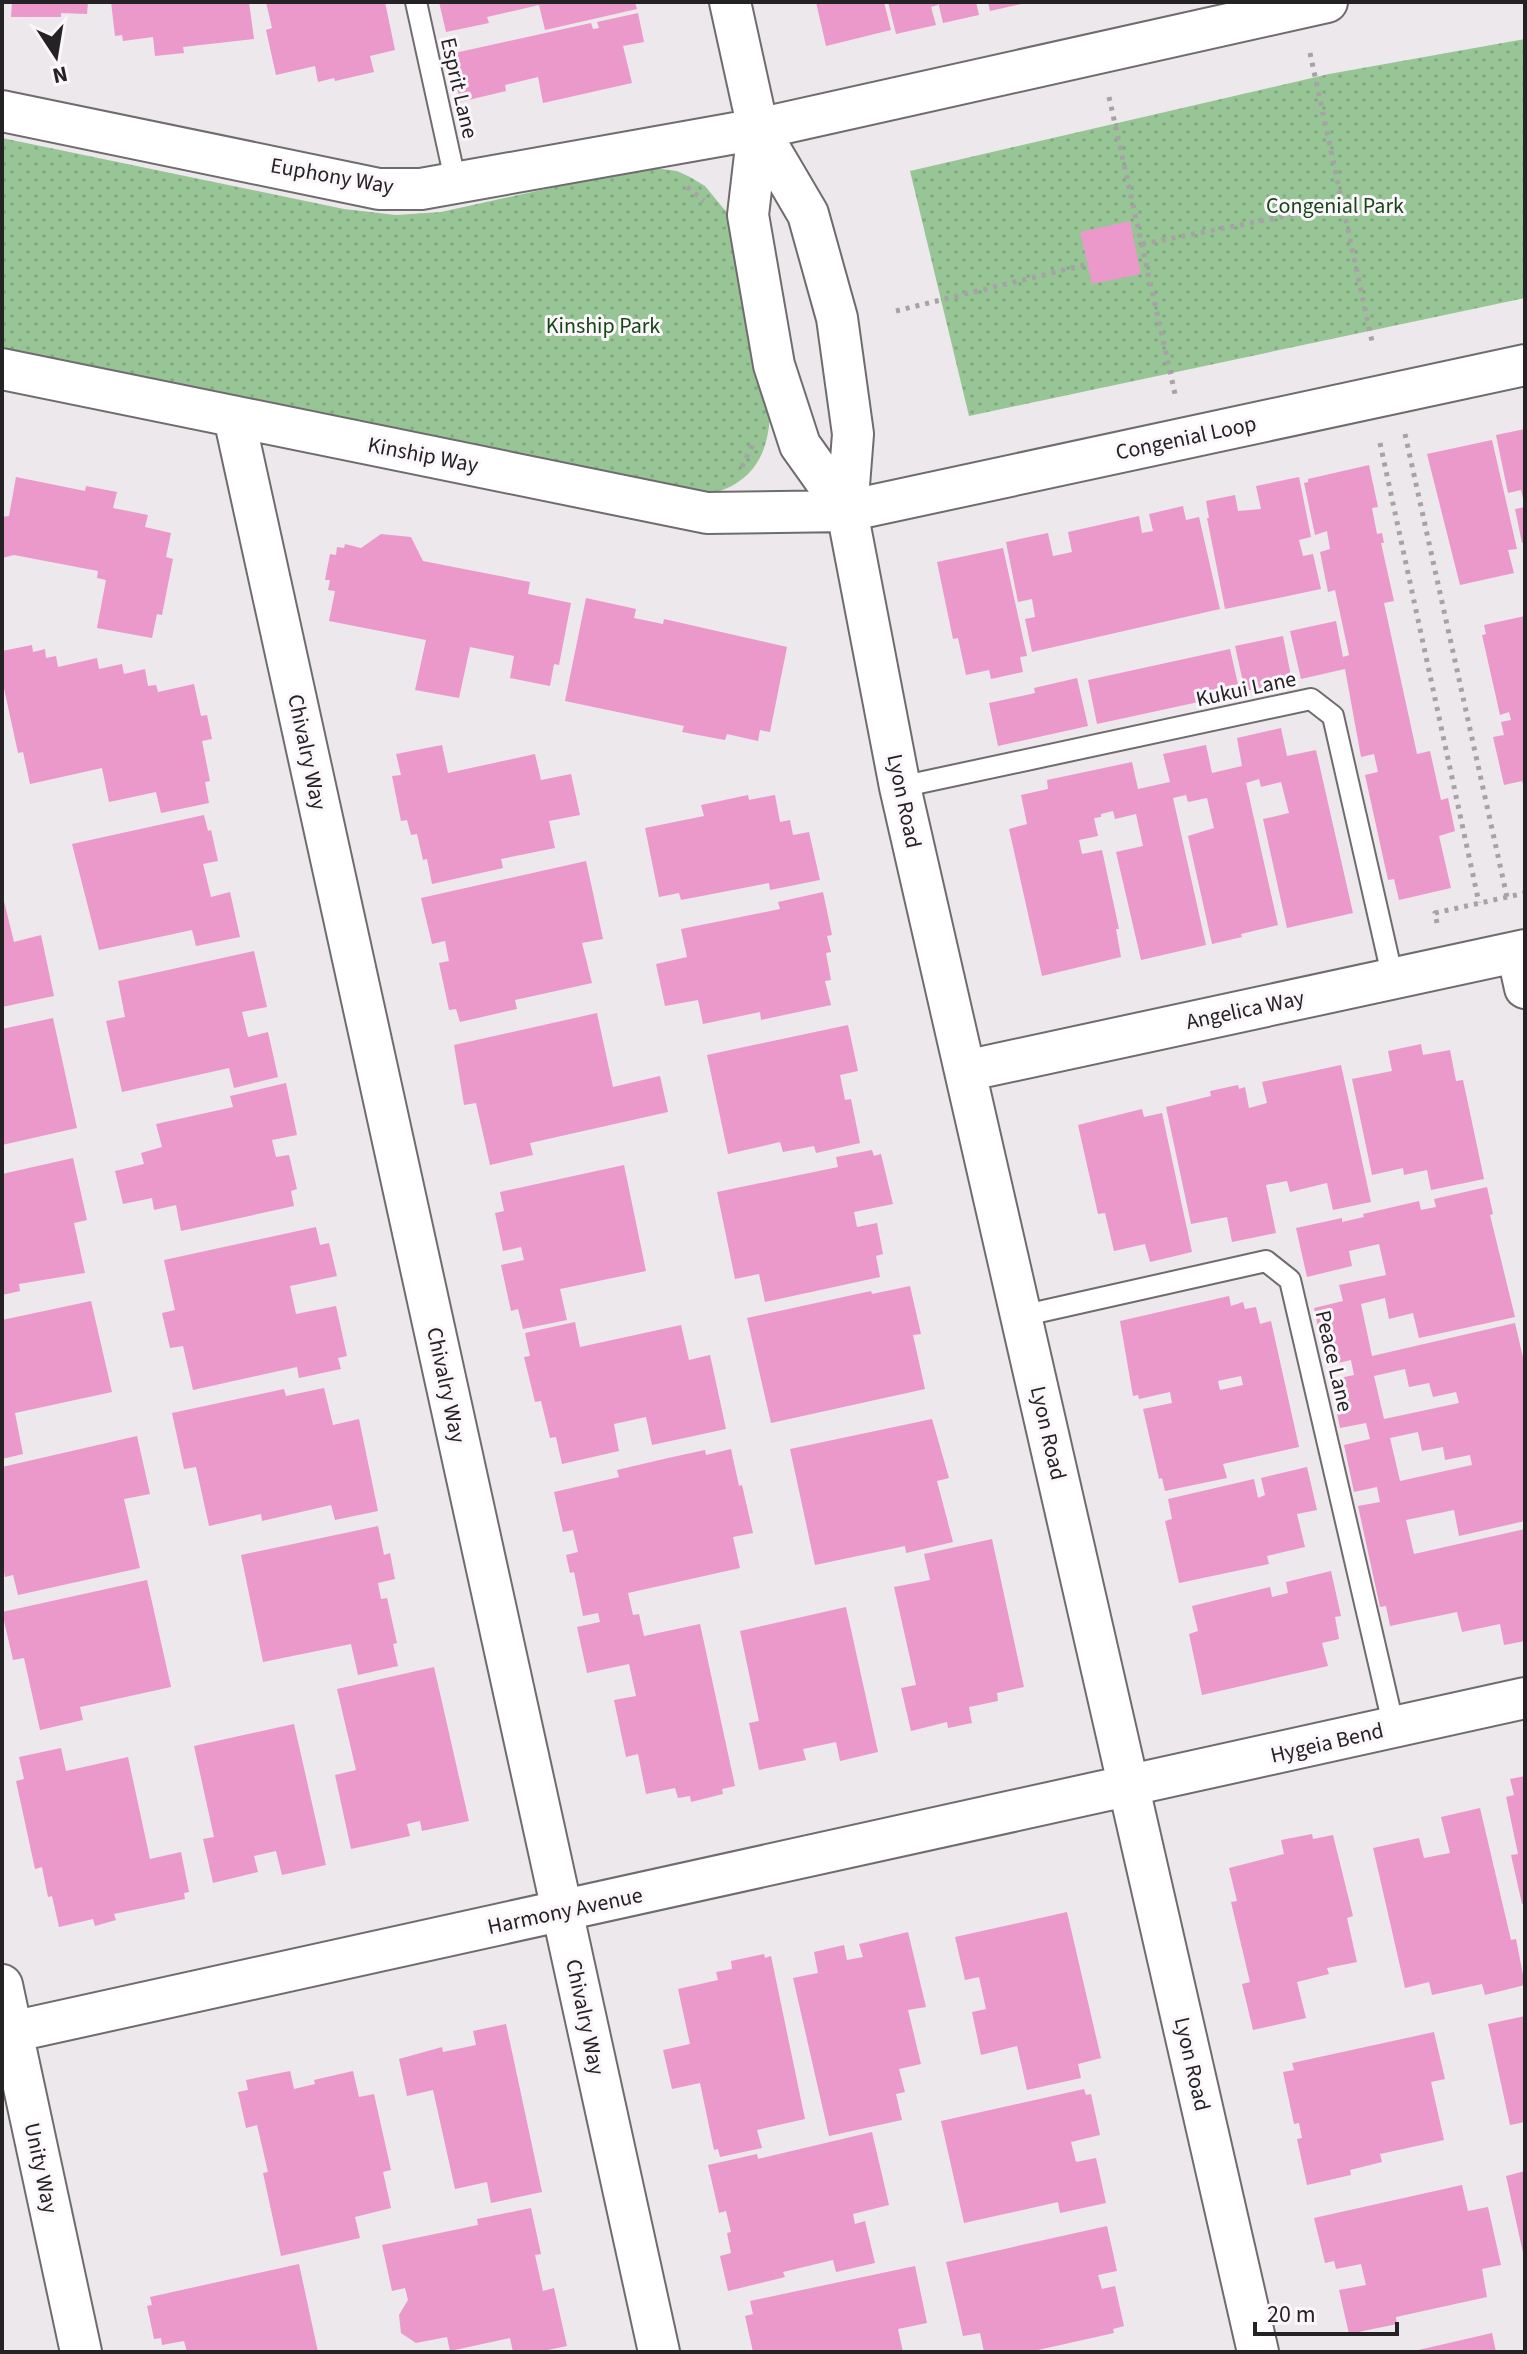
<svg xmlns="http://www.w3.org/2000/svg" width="1527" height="2354" viewBox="0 0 1527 2354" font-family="'Source Sans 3',sans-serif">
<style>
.park{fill:url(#park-dots)}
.building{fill:#eb98cb;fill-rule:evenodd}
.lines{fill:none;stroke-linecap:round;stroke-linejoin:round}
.lane-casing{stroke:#6f6b6e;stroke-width:24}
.street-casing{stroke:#6f6b6e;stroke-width:44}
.path{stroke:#a6a2a6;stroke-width:5;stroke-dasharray:4 6;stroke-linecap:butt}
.lane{stroke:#fff;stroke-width:20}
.street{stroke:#fff;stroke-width:40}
.labels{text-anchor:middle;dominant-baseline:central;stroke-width:6;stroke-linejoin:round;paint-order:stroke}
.street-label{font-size:22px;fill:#242224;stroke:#faf6f9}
.park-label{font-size:22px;fill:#18461a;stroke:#faf6f9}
</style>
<defs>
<pattern id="park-dots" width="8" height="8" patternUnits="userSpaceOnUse" patternTransform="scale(2)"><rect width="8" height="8" fill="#98c596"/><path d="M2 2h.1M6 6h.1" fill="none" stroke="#83a981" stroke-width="1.8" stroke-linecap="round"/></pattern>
</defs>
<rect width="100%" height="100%" fill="#ede8ec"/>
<!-- park -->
<path class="park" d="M1525,39V298L969,416L910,171L1329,74Z
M2,138L344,209L396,215L441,212L646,167L677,171L690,177L705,186L728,214L770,412C769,457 750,486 705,495L2,351Z"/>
<!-- building -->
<path class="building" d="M12,2H88L87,14L61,13V17H11Z
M111,2H249L254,39L183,47L184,53L155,56L153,37L123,41L122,35L115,36Z
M266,2H385L395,50L370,56L374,72L335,81L334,78L318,82L315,66L276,75L266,30L272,28Z
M439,2H635L637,9L545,30L539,5L487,17L489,23L446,32Z
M816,2H884L891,30L826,46Z
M888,2H937L938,5L931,7L936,25L896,34Z
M938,2H976L979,15L943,23Z
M988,2H1026V3L990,11Z
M638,13L644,42L623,46L632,83L543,103L538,77L505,85L506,91L460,102L450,54L591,23L593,29L599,28L597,22Z
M1130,221L1141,274L1092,284L1080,232Z
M1525,429V503H1524L1521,490L1508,493L1496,435Z
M1492,440L1517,549L1508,550L1514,573L1460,585L1427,454Z
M1369,465L1378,507L1372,508L1377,534L1382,533L1384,543H1381L1394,601L1384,603L1417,754L1430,751L1441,800L1448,798L1455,831L1439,836L1451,888L1399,900L1394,879L1388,880L1365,775L1378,772L1374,754L1361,757L1345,669L1301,679L1290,631L1336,621L1343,657L1349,655L1335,590L1328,592L1320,552L1330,549L1327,531L1315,535L1304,483L1308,482V479Z
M16,477L85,491L86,486L117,492L113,508L148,515L145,527L171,533L166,557L173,559L162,615L157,614L152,638L97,628L106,580L97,578L98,571L14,555L2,558V517L9,516Z
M1299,477L1311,537L1299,540L1303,556L1313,554L1321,589L1225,609L1207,518H1209L1206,501L1235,495L1238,511L1261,509L1256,486Z
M1183,506L1186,520L1199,517L1220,609L1032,652L1025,619L1035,617L1032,599L1018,602L1006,542L1048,533L1053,556L1072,552L1068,532L1139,516L1142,533L1153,531L1149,514Z
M1525,507V542L1522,543L1515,509Z
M381,534L411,537L423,561L530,582L528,594L571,603L559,665L554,664L550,686L510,678L514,656L470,647L459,698L415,690L426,640L329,621L335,591L328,590L330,580H325L330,554L336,555L337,547L344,548L345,544L361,548Z
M1003,548L1027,656L1020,657L1023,672L991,679L989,670L966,675L958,638L953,639L937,562Z
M586,598L636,609L634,618L663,624L664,619L787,647L770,732L760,730L758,741L727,734L725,740L682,732L684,726L565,701Z
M1525,616V788H1524L1522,781L1504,785L1493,737L1504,735L1501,722L1511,720L1509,712L1500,715L1482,635L1486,634L1484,625Z
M1283,636L1292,681L1245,691L1235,646Z
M32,645L33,652L45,649L46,658L56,656L58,667L97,658L99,669L122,664L124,674L145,669L148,686L156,685L158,692L194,684L201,716L207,715L212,739L202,741L210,781L205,782L209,803L161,813L156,792L109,802L102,768L30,784L23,752L18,753L2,679V651Z
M1230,649L1240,693L1097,724L1088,680Z
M1077,678L1088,726L998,746L989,703L1035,693L1034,688Z
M1281,728L1287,756L1316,750L1353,913L1287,928L1263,819L1289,813L1281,782L1261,787L1259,779L1246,783L1278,925L1241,934L1242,937L1212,944L1188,836L1214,828L1207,798L1188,802L1186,795L1173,798L1206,945L1141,960L1116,852L1143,846L1136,814L1115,819L1113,811L1101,814V817L1094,818L1098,836L1079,840L1082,854L1102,850L1119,929H1116L1121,957L1042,976L1009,829L1027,824L1021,795L1048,789L1047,780L1132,762L1138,789L1170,782L1163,754L1206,745L1212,773L1242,766L1237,738Z
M442,745L448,773L535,754L541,780L571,774L580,815L549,821L555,848L501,859L503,868L432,884L427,859L423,860L417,834L411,835L407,820L401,821L392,776L401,775L396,754Z
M748,795L749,800L775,795L780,822L790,820L793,835L809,832L820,880L770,890L769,883L681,900L679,893L659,897L645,828L704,816L701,805Z
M204,815L208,831L211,830L218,861L203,864L211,897L230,892L240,937L196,946L192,930L99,950L72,844Z
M586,861L603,939L582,943L592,983L515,1000L517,1009L460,1022L456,1009L449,1010L439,963L449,961L445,941L432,944L421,898Z
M823,892L832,935L827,936L831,952L826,953L831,980L825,981L831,1005L761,1020L760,1012L703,1024L698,1000L665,1006L656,964L687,957L681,929L780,909L778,902Z
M2,893L14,942L41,935L54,996L2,1007Z
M254,951L267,1007L242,1012L248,1037L268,1032L278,1077L234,1088L229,1068L122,1092L106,1021L125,1017L118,981Z
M597,1013L613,1087L660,1076L668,1112L530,1143L533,1155L490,1165L476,1103L464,1105L454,1045Z
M53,1018L77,1128L2,1145V1029Z
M848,1025L858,1071L840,1075L845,1100L851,1099L860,1143L816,1153L814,1146L783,1152L780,1142L728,1154L707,1055Z
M1421,1044L1423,1055L1450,1050L1456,1081L1463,1080L1484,1179L1431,1190L1427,1170L1404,1175L1403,1168L1372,1175L1352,1079L1392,1071L1388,1051Z
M1341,1065L1371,1202L1333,1210L1327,1183L1290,1192L1287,1181L1266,1185L1276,1233L1232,1242L1227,1217L1191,1224L1166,1107L1211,1096L1210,1091L1238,1085L1239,1089L1245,1087L1249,1108L1267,1103L1262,1082Z
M286,1083L297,1135L272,1140L276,1157L289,1155L297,1189L291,1191L294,1206L181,1231L176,1205L154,1210L152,1198L123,1204L115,1171L144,1164L141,1153L162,1147L156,1124L233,1107L230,1096Z
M1142,1109L1144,1117L1162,1113L1192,1252L1150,1262L1145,1244L1114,1251L1105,1213L1098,1214L1078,1125Z
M872,1150L874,1156L881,1154L893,1204L854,1212L857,1227L877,1223L883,1254L876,1256L880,1277L765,1302L759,1274L735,1279L717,1192L838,1167L836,1157Z
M73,1158L87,1220L74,1223L85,1273L19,1284L20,1291L2,1295V1174Z
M624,1165L646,1271L560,1289L567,1320L523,1329L518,1309L511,1311L501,1265L524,1260L521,1247L503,1251L495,1213L504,1211L500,1192Z
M1487,1187L1493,1214L1490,1215L1515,1317L1419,1338L1413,1313L1389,1319L1385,1298L1361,1304L1372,1356L1515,1323L1525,1366V1521L1459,1536L1454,1510L1406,1520L1414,1554L1525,1529V1641L1504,1645L1500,1624L1462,1632L1457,1612L1390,1626L1386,1606L1380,1607L1358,1506L1380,1502L1377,1487L1354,1492L1344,1445L1370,1439L1366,1423L1340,1428L1330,1380L1354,1375L1351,1360L1326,1366L1314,1308L1343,1301L1339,1285L1386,1275L1379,1244L1349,1251L1352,1266L1307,1277L1296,1228L1342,1218V1222L1364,1217L1363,1214L1419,1201L1421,1210L1436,1207L1434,1199ZM1405,1369L1409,1387L1429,1383L1433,1397L1456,1392L1459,1403L1384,1419L1374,1376ZM1418,1432L1422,1451L1443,1447L1445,1460L1470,1455L1472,1465L1400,1481L1390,1438Z
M316,1227L320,1245L329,1243L337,1276L290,1286L296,1314L336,1306L347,1356L338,1358L341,1369L299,1378L297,1367L193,1390L183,1346L170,1348L162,1313L175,1310L164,1260Z
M910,1286L921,1334L913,1335L925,1389L771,1423L747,1318L871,1291L872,1294Z
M1229,1296L1231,1306L1243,1302L1245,1309L1256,1307L1260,1324L1271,1321L1299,1447L1223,1464L1227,1478L1165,1491L1162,1478L1159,1479L1143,1409L1172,1403L1170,1392L1139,1399L1138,1395L1133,1396L1120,1321ZM1241,1376L1243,1385L1220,1390L1218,1381Z
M91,1301L112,1392L15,1413L23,1454L2,1459V1320Z
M575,1322L580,1347L681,1325L689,1360L710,1355L726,1429L652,1445L646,1417L614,1424L619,1451L562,1464L556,1437L550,1438L541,1401L535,1402L524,1357L530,1356L525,1333Z
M324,1388L333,1425L359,1419L378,1511L335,1520L331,1505L262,1521L261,1514L209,1526L196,1467L184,1469L172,1413L284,1389L286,1396Z
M932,1419L949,1478L937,1481L953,1542L906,1553L905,1546L815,1565L790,1449Z
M137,1436L150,1494L124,1499L140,1568L18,1595L13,1575L5,1577L2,1562V1467Z
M731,1449L739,1486L742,1485L753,1533L733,1537L740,1568L628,1593L633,1615L639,1614L644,1636L700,1624L735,1786L722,1789L723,1794L691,1802L690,1796L678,1798L675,1788L646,1794L638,1754L626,1757L614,1700L636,1696L629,1664L587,1673L577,1627L600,1622L598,1613L583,1616L574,1572L570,1573L566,1555L578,1552L573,1530L563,1532L554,1492L619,1477L617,1470L668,1458L705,1450L706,1455Z
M1307,1467L1317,1510L1297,1514L1305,1547L1267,1556L1269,1564L1179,1583L1165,1521L1172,1519L1168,1499L1254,1479L1258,1498L1265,1495L1261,1478Z
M378,1526L384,1555L390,1553L395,1579L378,1583L381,1599L387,1598L397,1643L393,1644L398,1666L358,1675L351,1644L263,1662L241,1555Z
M992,1539L1024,1687L997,1693L998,1701L969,1707L972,1723L948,1728L947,1722L911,1731L901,1688L916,1685L894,1587L930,1580L924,1554Z
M1331,1571L1341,1616L1335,1617L1339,1639L1322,1643L1328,1666L1202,1695L1189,1634L1198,1631L1192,1606L1270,1587L1272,1597L1288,1593L1286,1582Z
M147,1580L171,1687L80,1707L83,1720L40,1730L24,1658L13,1660L2,1612Z
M846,1607L878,1752L840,1761L836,1742L803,1749L806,1760L759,1770L749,1723L759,1721L740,1631Z
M434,1667L469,1821L422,1831L420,1821L407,1824L410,1836L351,1849L335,1775L356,1770L337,1689Z
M294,1724L326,1865L282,1875L276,1851L254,1856L258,1872L213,1883L203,1839L214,1837L194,1746Z
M61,1748L66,1771L128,1757L150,1859L181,1852L189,1892L184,1893L185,1899L114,1914L116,1920L95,1926L93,1919L59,1927L52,1896L48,1897L42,1867L35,1869L16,1781L24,1779L19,1757Z
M1525,1776V1903L1522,1904L1511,1855L1518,1854L1506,1797L1514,1795L1510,1779Z
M1480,1808L1511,1940L1516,1939L1525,1985L1485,1995L1482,1984L1432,1995L1429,1982L1405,1988L1373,1848L1419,1838L1424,1858L1450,1853L1441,1817Z
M1312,1834L1313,1839L1333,1835L1353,1916L1347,1918L1357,1962L1327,1968L1329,1974L1297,1982L1306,2018L1253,2030L1242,1984L1250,1982L1231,1902L1237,1901L1229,1868L1284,1854L1281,1840Z
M1067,1912L1101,2058L1078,2064L1081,2078L1027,2090L1017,2046L981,2055L972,2012L986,2009L979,1977L965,1980L955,1937Z
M908,1932L926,2007L908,2010L921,2064L899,2069L905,2092L896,2094L902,2120L829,2136L793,1978L818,1973L814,1952L844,1945L847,1960L863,1957L859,1944Z
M764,1954L765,1958L771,1956L805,2119L757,2130L762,2148L720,2157L718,2149L714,2150L700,2083L672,2089L663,2050L690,2044L678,1989L718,1980L716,1972L732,1969L731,1961Z
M1525,2016V2122L1510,2125L1488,2024Z
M506,2024L542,2192L491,2203L487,2182L455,2189L433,2090L407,2096L399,2059L442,2047L443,2052L476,2045L473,2031Z
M1434,2032L1445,2079L1431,2082L1444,2140L1380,2154L1382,2162L1350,2170L1351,2175L1307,2185L1297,2139L1302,2138L1299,2123L1294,2124L1283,2072L1294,2070L1292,2063Z
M290,2071L294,2089L315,2084L314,2080L353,2071L359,2097L374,2094L391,2170L383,2172L391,2208L355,2217L360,2238L281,2256L263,2173L268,2172L257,2125L246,2128L238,2092L248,2090L246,2080Z
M1084,2089L1086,2095L1091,2094L1100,2135L1071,2142L1076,2162L1096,2158L1106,2203L1060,2213L1058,2202L964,2223L941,2121Z
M872,2132L889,2205L853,2214L855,2224L865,2221L875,2263L836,2272L833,2260L783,2272L785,2277L728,2291L720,2256L731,2253L727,2233L731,2232L726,2211L719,2213L708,2165L757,2154L758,2159Z
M1525,2171V2256L1524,2257L1506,2176Z
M1462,2185L1468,2211L1488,2207L1501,2265L1482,2269L1487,2297L1396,2317L1397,2324L1349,2334L1339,2290L1366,2285L1361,2264L1336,2269L1334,2261L1325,2263L1314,2218Z
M531,2208L541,2254L535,2255L543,2291L554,2288L567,2346L538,2352H513L510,2338L450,2351L447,2337L416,2343L401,2333L399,2315L408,2300L405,2288L392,2291L382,2245L478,2225L477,2219Z
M1107,2226L1117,2271L1098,2275L1102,2289L1115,2286L1124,2326L1113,2329L1114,2333L1029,2352H984L980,2333L963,2336L946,2262Z
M299,2264L318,2352H187L184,2341L162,2345L161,2338L154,2339L147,2306L152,2305L150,2297Z
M915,2266L927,2323L898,2329L903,2352H753L745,2316L753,2314L750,2301Z
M1492,2333L1496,2352H1414V2351Z"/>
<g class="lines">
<defs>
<path id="lane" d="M416,2L456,184
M900,787L1311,699L1333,716L1393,979
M1021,1316L1266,1261L1290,1280L1394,1728"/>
<path id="street" d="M730,2L758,129L808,214L837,318L853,434L847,511L900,787L1258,2352
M2,111L379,189H421L758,129L1327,2
M758,129L748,215L774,365L800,445L847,511
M2,369L707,513L847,511L1525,365
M234,417L659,2352
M1517,952L1525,988
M965,1071L1525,950
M2,1985L81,2352
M2,2034L1525,1698"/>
</defs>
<!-- lane casing -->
<use href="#lane" class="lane-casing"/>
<!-- street casing -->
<use href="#street" class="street-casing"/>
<!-- path -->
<path class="path" d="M1310,53L1373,346
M1109,97L1175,394
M687,187L704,201
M1142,244L1343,205
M896,311L1088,264
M1405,434L1507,897
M1380,443L1479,903
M742,467L753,444
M1437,923L1435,913L1525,893"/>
<!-- lane -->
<use href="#lane" class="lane"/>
<!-- street -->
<use href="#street" class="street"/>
</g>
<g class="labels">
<!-- street labels -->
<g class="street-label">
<text transform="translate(459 88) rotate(77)">Esprit Lane</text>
<text transform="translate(332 176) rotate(10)">Euphony Way</text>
<text transform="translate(1186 438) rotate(-12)">Congenial Loop</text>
<text transform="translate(423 455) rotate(11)">Kinship Way</text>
<text transform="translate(1246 689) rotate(-12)">Kukui Lane</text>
<text transform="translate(307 752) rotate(78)">Chivalry Way</text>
<text transform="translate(904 801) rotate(78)">Lyon Road</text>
<text transform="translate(1245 1010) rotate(-12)">Angelica Way</text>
<text transform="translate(1334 1361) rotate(77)">Peace Lane</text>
<text transform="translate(446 1385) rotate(78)">Chivalry Way</text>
<text transform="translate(1048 1433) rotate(77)">Lyon Road</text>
<text transform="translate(1327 1743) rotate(-13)">Hygeia Bend</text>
<text transform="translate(565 1911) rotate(-12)">Harmony Avenue</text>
<text transform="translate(585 2017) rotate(78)">Chivalry Way</text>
<text transform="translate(1192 2064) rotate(77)">Lyon Road</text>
<text transform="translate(41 2168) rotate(78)">Unity Way</text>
</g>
<!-- park labels -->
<g class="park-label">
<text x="1335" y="206">Congenial Park</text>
<text x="603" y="326">Kinship Park</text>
</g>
</g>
<!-- border -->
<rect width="1527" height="2354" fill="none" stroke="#242224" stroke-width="8"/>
<!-- north arrow -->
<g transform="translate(56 56) rotate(168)" stroke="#faf6f9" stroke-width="6" paint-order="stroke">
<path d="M0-6L14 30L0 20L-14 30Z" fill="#242224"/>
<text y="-12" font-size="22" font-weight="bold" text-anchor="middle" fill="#242224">N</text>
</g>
<!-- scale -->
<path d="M1255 2322v12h142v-12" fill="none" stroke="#242224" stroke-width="4"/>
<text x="1267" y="2322" font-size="24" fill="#242224" stroke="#faf6f9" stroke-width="6" paint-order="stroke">20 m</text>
</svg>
